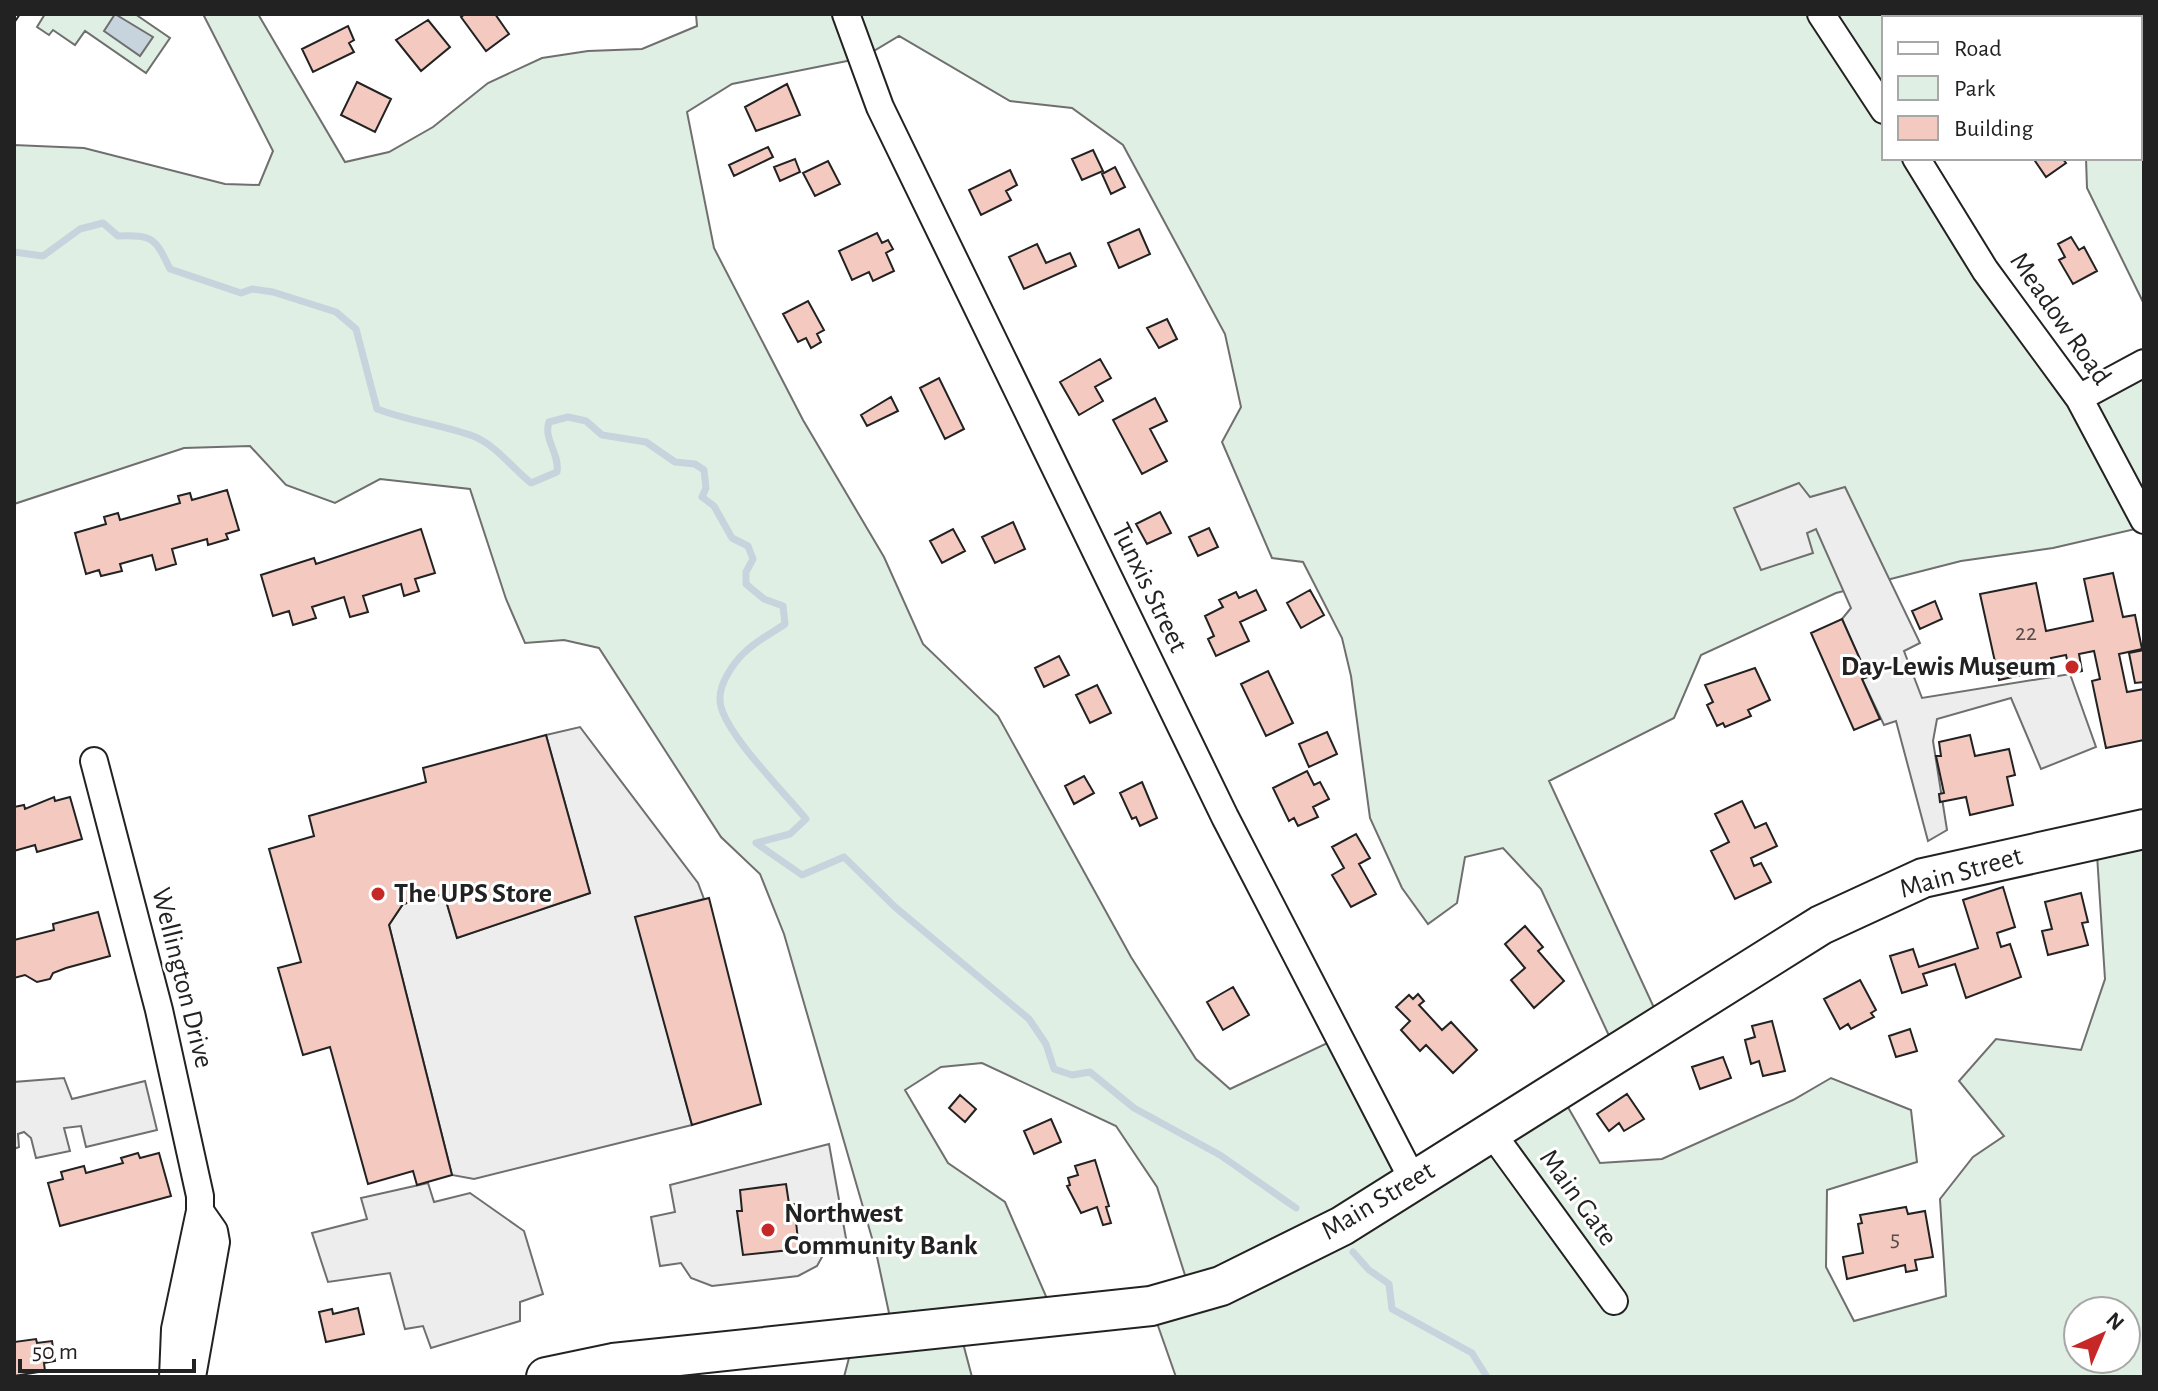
<svg xmlns="http://www.w3.org/2000/svg" width="2158" height="1391" viewBox="0 0 2158 1391" font-family="'Alegreya Sans',sans-serif">
<style>
.green{fill:#e0efe3;stroke:#6f6f6f;stroke-width:2;fill-rule:evenodd}
.parking{fill:#ededed;stroke:#6f6f6f;stroke-width:2}
.water{fill:#c7d3dd;stroke:#6f6f6f;stroke-width:2}
.lines{fill:none;stroke-linecap:round;stroke-linejoin:round}
.stream{stroke:#c7d3dd;stroke-width:7}
.building{fill:#f3c9c0;stroke:#222;stroke-width:2}
.minor-casing{stroke:#222;stroke-width:30}
.highway-casing{stroke:#222;stroke-width:42}
.minor{stroke:#fff;stroke-width:26}
.highway{stroke:#fff;stroke-width:38}
.fence{stroke:#222;stroke-width:2;stroke-dasharray:10 4;stroke-linecap:butt}
.poi-dot{fill:#c62828;stroke:#fff;stroke-width:3}
.labels{text-anchor:middle;dominant-baseline:central;stroke-width:6;stroke-linejoin:round;paint-order:stroke}
.number-label{font-size:24px;fill:#564c4a}
.street-label{font-size:28px;fill:#222;stroke:#fff}
.poi-label{font-size:28px;font-weight:bold;fill:#222;stroke:#fff;text-anchor:start}
</style>
<rect width="100%" height="100%" fill="#fff"/>
<!-- green -->
<path class="green" d="M45,14H135L170,38L146,73L85,31L75,45L53,30L49,35L37,27Z
M203,14H258L345,162L389,152L433,127L488,83L542,58L588,51L642,49L697,26L696,14H2144V304L2087,188L2086,158H2140V18H1884V158H1916L2079,398L2144,363V527L2053,548L1961,561L1836,593L1701,655L1674,718L1549,781L1662,1025L1617,1053L1541,889L1503,848L1465,857L1457,903L1428,924L1402,888L1370,818L1351,676L1342,638L1303,562L1272,558L1222,442L1241,407L1225,334L1123,145L1072,108L1010,101L899,36L862,58L732,84L687,112L714,248L803,420L884,557L923,644L998,716L1131,957L1196,1059L1230,1089L1340,1037L1413,1180L1558,1090L1600,1163L1662,1159L1793,1100L1831,1078L1911,1110L1917,1162L1827,1190L1826,1267L1854,1321L1946,1296L1940,1199L1973,1157L2004,1136L1959,1081L1996,1039L2081,1050L2105,979L2096,839L2144,829V1377H1176L1151,1306L1191,1294L1157,1187L1116,1126L982,1063L941,1067L905,1090L948,1163L1005,1202L1055,1317L959,1328L972,1377H844L855,1335L889,1313L876,1252L784,934L760,874L721,837L599,648L564,640L525,643L506,599L470,489L380,479L335,503L286,485L250,446L184,448L14,504V145L84,148L225,184L259,185L273,151ZM2078,1311H2126V1359H2078Z"/>
<!-- parking -->
<path class="parking" d="M1799,483L1810,497L1845,487L1920,643L1904,651L1922,698L2070,674L2096,747L2041,769L2011,698L1937,719L1933,741L1947,830L1928,841L1896,721L1884,725L1862,679L1867,676L1842,619L1851,608L1816,529L1807,533L1813,553L1761,570L1734,508Z
M580,727L698,883L704,899L636,917L692,1125L474,1179L452,1175L389,925L403,904L444,894L457,938L590,893L546,735Z
M64,1078L72,1099L145,1081L157,1130L86,1147L81,1126L64,1128L70,1151L36,1158L31,1138L24,1132L18,1134L19,1147L14,1149V1082Z
M829,1144L847,1244L827,1248L817,1266L798,1276L712,1286L691,1278L681,1263L660,1266L651,1217L675,1212L670,1185Z
M428,1183L434,1202L470,1193L524,1231L543,1294L520,1302V1321L431,1348L423,1326L405,1329L390,1273L328,1282L312,1233L367,1219L361,1198Z"/>
<!-- water -->
<path class="water" d="M115,14L153,37L140,56L104,31Z"/>
<g class="lines">
<!-- stream -->
<path class="stream" d="M14,252L43,256L80,229L103,223L118,236C154,235 155,238 170,269L241,293L252,289L273,292L336,312L356,329L377,409C409,421 442,425 473,436C496,445 512,468 531,483L557,472C560,454 543,439 549,422L568,417L586,421L602,435L646,442L675,462L695,464L704,470L706,488L702,497L714,506L732,538L748,546L753,559L746,572V584L764,599L783,606L785,624C772,633 756,641 745,652C733,663 719,684 720,700C720,729 786,794 806,819L790,834L756,843L802,875L844,857L895,907L1029,1019L1046,1044L1054,1069L1072,1075L1090,1072L1134,1108L1220,1155L1296,1208
M1353,1252L1369,1270L1389,1284L1392,1309L1472,1353L1487,1377"/>
</g>
<!-- building -->
<path class="building" d="M465,14H495L509,34L486,51L461,17Z
M428,20L450,47L421,71L396,40Z
M348,26L354,40L349,43L354,52L313,72L302,49Z
M357,82L391,99L375,132L341,115Z
M787,84L800,115L756,131L745,107Z
M768,147L773,157L734,176L729,165Z
M1093,150L1103,171L1082,180L1072,159Z
M2033,158H2062L2066,163L2046,177Z
M795,159L800,172L780,181L774,167Z
M828,161L840,184L815,196L803,173Z
M1115,167L1125,187L1111,194L1102,174Z
M1010,170L1017,185L1006,191L1011,200L981,215L969,190Z
M1139,229L1150,254L1119,268L1108,243Z
M877,233L882,243L888,240L893,249L886,253L894,271L873,281L869,272L852,280L839,251Z
M2071,237L2079,250L2084,247L2097,271L2073,284L2059,260L2065,257L2058,244Z
M1037,244L1046,263L1070,253L1076,266L1024,289L1009,257Z
M808,301L824,330L817,334L821,342L811,348L806,338L798,342L783,314Z
M1167,319L1177,339L1159,348L1147,328Z
M1100,359L1111,378L1095,387L1103,401L1079,415L1060,382Z
M939,378L964,429L945,439L920,388Z
M891,397L898,411L867,426L861,415Z
M1155,398L1167,421L1150,429L1167,461L1142,474L1113,420Z
M227,490L239,530L226,534L228,539L208,545L207,539L172,549L176,564L156,570L152,555L120,564L122,571L101,576L99,570L86,574L75,533L106,524L104,517L118,513L120,520L180,503L178,496L190,493L192,500Z
M1160,512L1171,533L1147,544L1136,524Z
M1013,522L1025,549L995,563L982,537Z
M1209,528L1218,547L1198,556L1189,537Z
M421,529L435,573L415,579L419,591L404,596L401,584L363,596L368,612L350,617L344,597L312,607L316,618L293,625L289,611L273,616L261,575L314,558L316,564Z
M953,529L965,551L942,563L930,541Z
M2113,573L2123,617L2135,615L2142,649L2119,654L2127,692L2144,689V740L2106,748L2092,681L2100,679L2094,651L2079,654L2082,671L2070,674L2066,655L2051,658L2053,668L1999,680L1980,594L2036,583L2046,631L2093,621L2084,579Z
M1256,590L1266,610L1240,622L1249,641L1216,656L1208,639L1214,636L1205,616L1223,607L1219,600L1236,592L1239,598Z
M1310,590L1324,615L1301,628L1287,603Z
M1935,601L1942,619L1920,629L1912,611Z
M1842,619L1868,677L1862,679L1880,719L1854,730L1811,633Z
M2144,650V682L2135,683L2129,653Z
M1059,656L1069,675L1044,687L1035,668Z
M1755,668L1770,700L1748,710L1751,716L1725,727L1723,723L1717,726L1707,705L1713,702L1705,685Z
M1268,671L1293,723L1266,736L1241,684Z
M1097,685L1111,713L1090,723L1076,695Z
M1327,732L1337,754L1309,767L1299,744Z
M546,735L590,893L457,938L444,894L403,904L389,925L452,1175L417,1185L413,1171L368,1184L330,1047L303,1055L278,968L301,962L269,849L314,836L309,816L426,782L423,768Z
M1970,735L1975,756L2009,749L2015,775L2007,777L2013,805L1970,815L1966,797L1940,802L1939,794L1944,793L1936,756H1941L1939,742Z
M1307,771L1314,785L1320,782L1329,799L1313,807L1318,817L1298,826L1294,818L1289,821L1273,788Z
M1084,776L1094,793L1074,804L1065,786Z
M1142,782L1157,818L1140,826L1136,817L1132,819L1120,793Z
M54,797L55,801L70,797L82,839L37,852L35,845L14,851V807L24,805L25,809Z
M1742,801L1755,828L1766,823L1777,846L1751,858L1754,866L1761,863L1771,882L1735,899L1711,851L1729,842L1715,814Z
M1356,834L1370,858L1359,864L1376,894L1351,907L1332,875L1344,868L1332,847Z
M2003,887L2015,927L1997,933L2001,947L2010,944L2021,977L1966,998L1955,964L1923,974L1927,985L1902,993L1890,956L1913,949L1919,967L1978,948L1963,900Z
M2081,893L2088,922L2082,923L2088,945L2048,955L2042,931L2052,929L2045,902Z
M709,898L761,1104L692,1125L635,917Z
M98,912L110,956L66,968L53,973L50,979L37,982L25,975L14,978V940L54,930L53,924Z
M1525,926L1543,947L1538,951L1564,981L1534,1008L1511,980L1525,968L1505,944Z
M1860,980L1876,1010L1871,1013L1874,1017L1851,1029L1848,1024L1840,1029L1824,999Z
M1233,987L1249,1015L1223,1030L1207,1002Z
M1418,994L1424,1001L1419,1005L1442,1030L1451,1022L1477,1050L1453,1073L1426,1045L1420,1051L1401,1030L1410,1021L1396,1007L1409,995L1413,999Z
M1772,1021L1785,1071L1763,1076L1759,1061L1751,1064L1745,1040L1755,1037L1752,1026Z
M1910,1029L1917,1051L1896,1057L1889,1036Z
M1723,1057L1731,1078L1700,1089L1692,1067Z
M1627,1094L1644,1119L1624,1131L1619,1123L1609,1131L1597,1114Z
M960,1095L976,1109L965,1122L949,1108Z
M1051,1119L1061,1142L1034,1154L1024,1131Z
M138,1153L140,1158L159,1153L171,1196L60,1226L48,1183L63,1179L61,1172L84,1166L86,1173L123,1163L121,1158Z
M1095,1160L1109,1206L1106,1207L1111,1223L1103,1225L1097,1207L1081,1213L1067,1186L1070,1185L1068,1178L1078,1175L1075,1166Z
M786,1184L789,1204H794L799,1249L743,1255L737,1211H742L740,1190Z
M1906,1207L1908,1214L1925,1211L1933,1257L1915,1260L1917,1270L1906,1272L1905,1265L1847,1279L1843,1257L1863,1253L1858,1224L1862,1223L1860,1215Z
M358,1308L364,1334L326,1342L319,1312L332,1309L333,1314Z
M36,1339L37,1343L52,1341L55,1361L44,1363L45,1371L14,1376V1342Z"/>
<g class="lines">
<defs>
<path id="minor" d="M846,14L880,107L1225,817L1413,1180
M1821,14L1884,110
M1916,158L1985,270L2079,398L2144,520
M2079,398L2144,363
M94,761L159,1010L200,1196V1211L175,1329L173,1377
M1491,1132L1614,1301
M192,1377L216,1242L214,1231L200,1211"/>
<path id="highway" d="M546,1377L613,1363L1151,1306L1221,1286L1342,1226L1821,925L1923,878L2144,829"/>
</defs>
<!-- minor casing -->
<use href="#minor" class="minor-casing"/>
<!-- highway casing -->
<use href="#highway" class="highway-casing"/>
<!-- minor -->
<use href="#minor" class="minor"/>
<!-- highway -->
<use href="#highway" class="highway"/>
<!-- fence -->
<path class="fence" d="M14,23L20,14"/>
</g>
<!-- markers -->
<g class="poi-dot">
<circle cx="2072" cy="667" r="8"/>
<circle cx="378" cy="894" r="8"/>
<circle cx="768" cy="1230" r="8"/>
</g>
<g class="labels">
<!-- number labels -->
<g class="number-label">
<text x="2026" y="633">22</text>
<text x="1895" y="1239">5</text>
</g>
<!-- street labels -->
<g class="street-label">
<text transform="translate(2060 319) rotate(55)">Meadow Road</text>
<text transform="translate(1149 588) rotate(64)">Tunxis Street</text>
<text transform="translate(1961 873) rotate(-16)">Main Street</text>
<text transform="translate(182 978) rotate(76)">Wellington Drive</text>
<text transform="translate(1578 1198) rotate(54)">Main Gate</text>
<text transform="translate(1378 1201) rotate(-31)">Main Street</text>
</g>
<!-- poi labels -->
<g class="poi-label">
<text x="2056" y="667" text-anchor="end">Day-Lewis Museum</text>
<text x="394" y="894">The UPS Store</text>
<text x="784" y="1214">Northwest<tspan x="784" dy="32">Community Bank</tspan></text>
</g>
</g>
<!-- border -->
<rect width="2158" height="1391" fill="none" stroke="#222222" stroke-width="32"/>
<!-- legend -->
<rect x="1882" y="16" width="260" height="144" fill="#ffffff" stroke="#a7a7a7" stroke-width="2"/>
<rect x="1898" y="42" width="40" height="12" fill="#ffffff" stroke="#a7a7a7" stroke-width="2"/>
<text x="1954" y="56" font-size="24" fill="#222222">Road</text>
<rect x="1898" y="76" width="40" height="24" fill="#e0efe3" stroke="#a7a7a7" stroke-width="2"/>
<text x="1954" y="96" font-size="24" fill="#222222">Park</text>
<rect x="1898" y="116" width="40" height="24" fill="#f3c9c0" stroke="#a7a7a7" stroke-width="2"/>
<text x="1954" y="136" font-size="24" fill="#222222">Building</text>
<!-- north arrow -->
<g transform="translate(2102 1335) rotate(44)"><circle r="38" fill="#ffffff" stroke="#a7a7a7" stroke-width="2"/>
<path d="M0-6L14 30L0 20L-14 30Z" fill="#c62828"/>
<text y="-12" font-size="22" font-weight="bold" text-anchor="middle" fill="#222222">N</text>
</g>
<!-- scale -->
<path d="M20 1359v12h174v-12" fill="none" stroke="#222222" stroke-width="4"/>
<text x="32" y="1359" font-size="24" fill="#222222" stroke="#ffffff" stroke-width="6" paint-order="stroke">50 m</text>
</svg>
